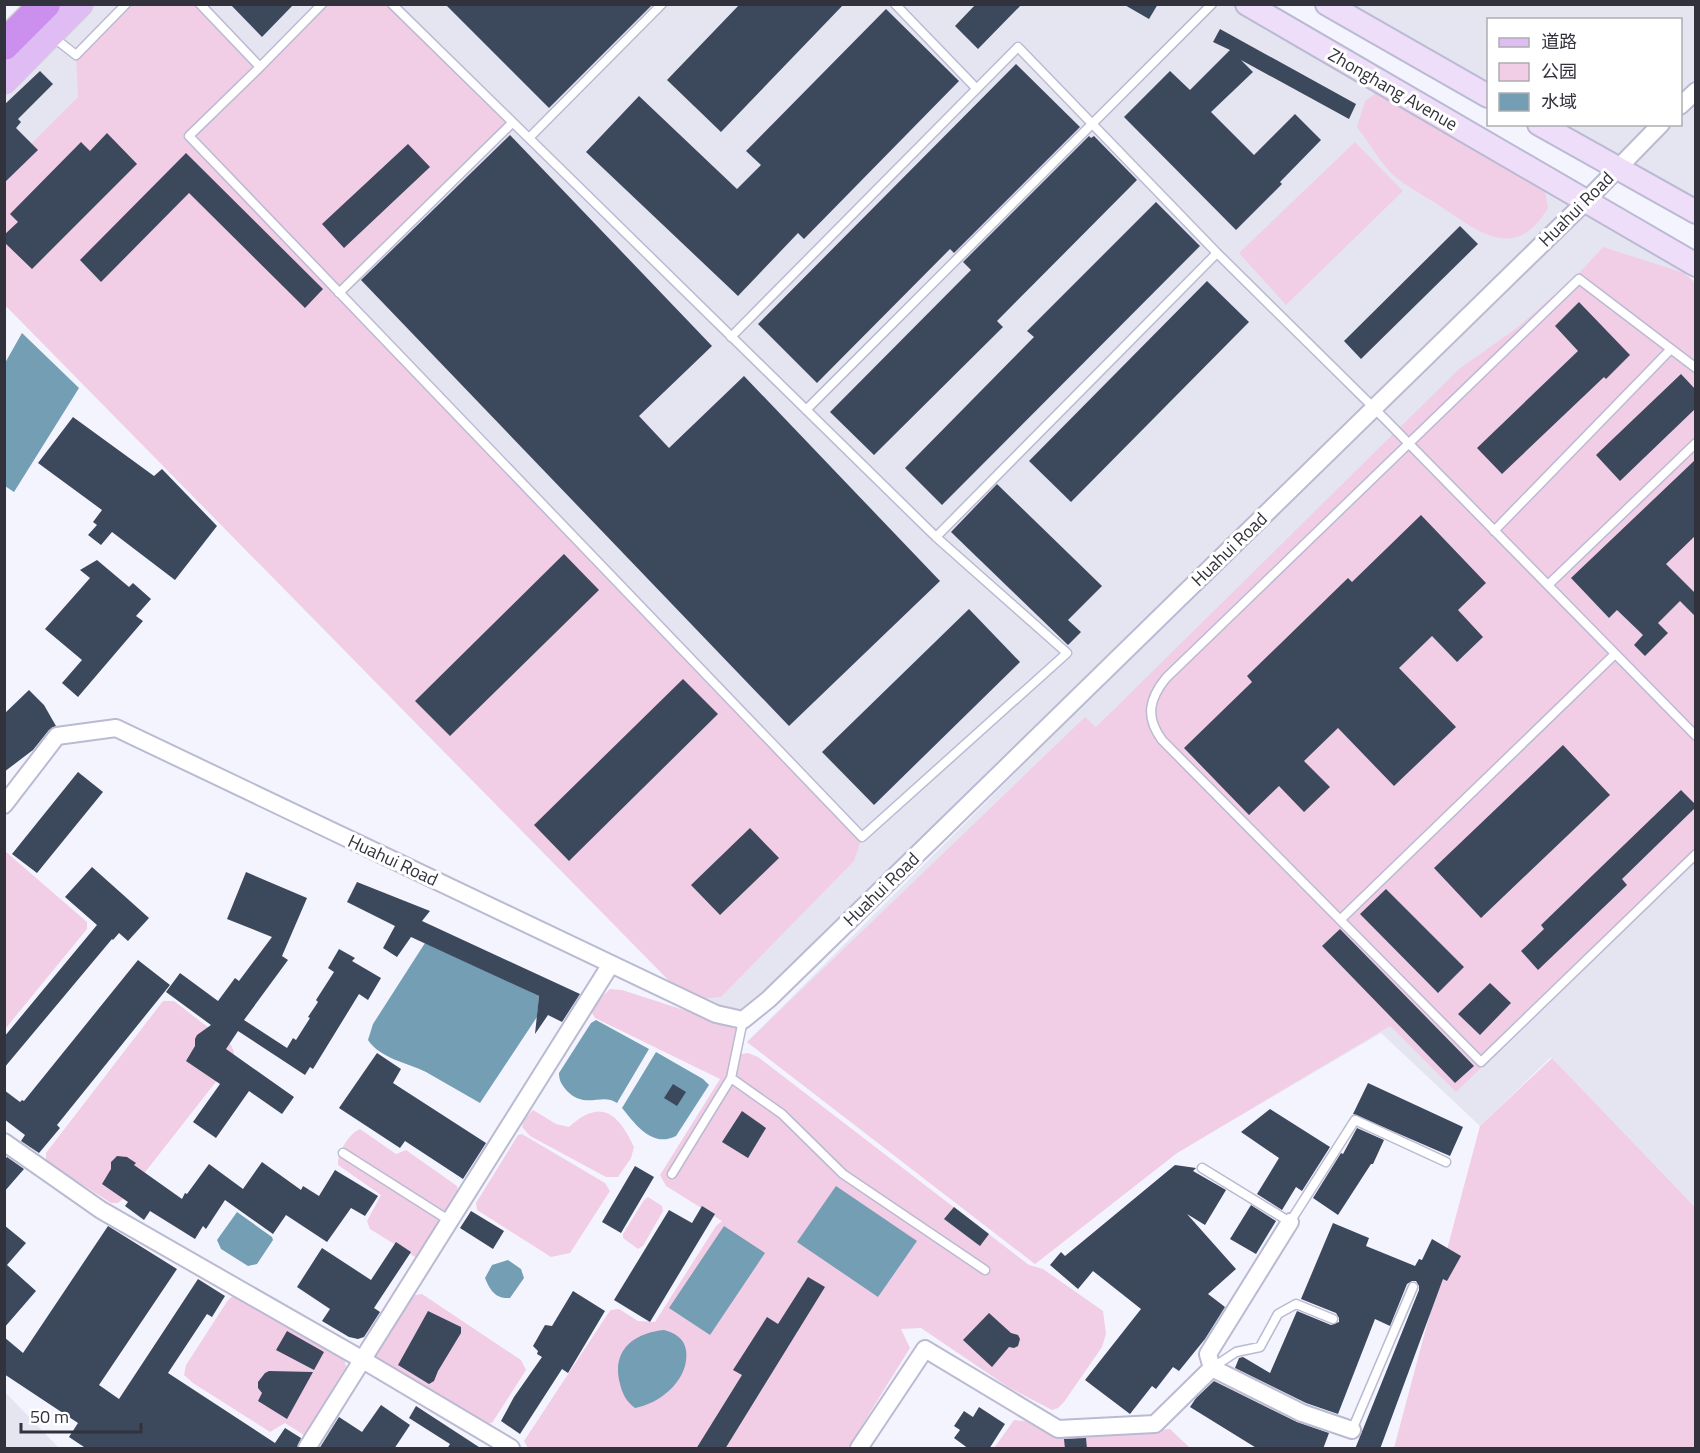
<svg xmlns="http://www.w3.org/2000/svg" width="1700" height="1453" viewBox="0 0 1700 1453" font-family="'Titillium Web','Noto Sans SC',sans-serif">
<style>
.built{fill:#e5e5f2}
.green{fill:#f1cee5}
.water{fill:#739eb4}
.building{fill:#3c485b}
.lines{fill:none;stroke-linecap:round;stroke-linejoin:round}
.lane-casing{stroke:#babad3;stroke-width:11}
.street-casing{stroke:#babad3;stroke-width:20}
.secondary-casing{stroke:#babad3;stroke-width:26}
.primary-casing{stroke:#d2d2d4;stroke-width:28}
.highway-casing{stroke:#d2d2d4;stroke-width:33}
.lane{stroke:#fff;stroke-width:8}
.street{stroke:#fff;stroke-width:16}
.secondary{stroke:#efdefa;stroke-width:22}
.primary{stroke:#e0bcf4;stroke-width:26}
.highway{stroke:#cb90ed;stroke-width:30}
.labels{text-anchor:middle;dominant-baseline:central;stroke-width:6;stroke-linejoin:round;paint-order:stroke}
.street-label{font-size:18px;fill:#32323c;stroke:#fff}
</style>
<rect width="100%" height="100%" fill="#f4f4ff"/>
<!-- built -->
<path class="built" d="M80,5H1247L1586,201L1695,281V1207L1551,1057L1480,1126L1381,1033L1177,1153L1035,1264L747,1042L1536,251L743,1020L688,1000L5,305V81Z
M1327,5H1695V212L1539,125L1680,124V20H1488V96Z
M4,1392H5L59,1448H5Z"/>
<!-- green -->
<path class="green" d="M126,5H200L260,67L322,5H392L512,123L339,293L862,837L854,861L721,997L688,1000L5,305V170L78,97L76,55Z
M1379,91L1545,191L1548,208C1515,263 1479,232 1440,206C1425,196 1407,187 1393,175C1381,164 1368,141 1357,127L1365,101Z
M1355,142L1403,191L1286,305L1239,253Z
M1603,247L1684,273L1695,283V852L1481,1061V1068L1456,1092L1390,1026L1177,1153L1035,1264L747,1042L1085,717L1096,727L1459,369L1518,327L1579,273Z
M5,851L87,922V929L5,1029Z
M610,989L622,990L734,1026L740,1035L736,1055L748,1053L758,1057L1029,1265L1043,1269L1103,1311L1106,1334L1102,1347L1064,1402L1058,1408L1052,1410L1008,1387L921,1328L901,1329L910,1348L848,1448H528L524,1441L607,1315L611,1310L619,1309L638,1321L655,1322L716,1226L722,1221L666,1186L660,1175L720,1079L595,1018L592,1013L595,1003Z
M163,1001H174L231,1045L234,1052L233,1060L128,1194L118,1203H111L46,1161V1153Z
M1552,1058L1695,1207V1448H1394L1480,1126Z
M533,1110L556,1124L569,1127C601,1098 618,1113 634,1147L631,1158L618,1177H606L530,1136L522,1127L524,1119Z
M360,1129L396,1154L406,1150L457,1186L459,1196L420,1252L415,1257L370,1229L367,1221L381,1195L338,1165C337,1154 349,1133 360,1129Z
M522,1134L605,1183L610,1191L570,1253L551,1257L477,1210L476,1203L518,1135Z
M648,1197L662,1206L663,1211L643,1246L638,1249L623,1238V1234L644,1200Z
M235,1294L344,1357L346,1367L304,1435L285,1423L270,1432L193,1383L184,1375L186,1365L228,1300Z
M422,1294L521,1360L526,1370L492,1423L478,1424L376,1360L374,1350L409,1296Z
M1014,1420L1025,1421L1054,1437L1170,1429L1190,1448H994Z"/>
<!-- water -->
<path class="water" d="M22,333L79,388L14,492L5,486V363Z
M425,943L539,996L537,1017L480,1103C462,1093 444,1082 426,1072C406,1062 381,1059 368,1040L373,1024Z
M596,1020L649,1049L617,1103C602,1092 586,1110 567,1091C562,1085 559,1081 559,1073L591,1023Z
M656,1052L703,1079L709,1085L676,1136C652,1148 636,1125 622,1108Z
M836,1186L917,1241L878,1297L797,1242Z
M237,1212L272,1237L273,1240L257,1264L248,1266L221,1249L217,1240Z
M724,1226L765,1253L710,1335L669,1308Z
M508,1260L521,1269L524,1278L510,1298C495,1299 490,1290 485,1278L492,1265Z
M664,1330C675,1333 684,1338 686,1350C690,1379 661,1403 635,1408C626,1401 623,1395 620,1384C611,1351 633,1333 664,1330Z"/>
<!-- building -->
<path class="building" d="M230,4H294L262,37Z
M445,4H653L549,108Z
M740,4H844L721,132L667,80Z
M976,4H1022L978,49L955,26Z
M1123,4H1158L1149,19Z
M886,9L959,81L804,239L798,233L738,296L586,152L639,96L737,189L761,165L746,151Z
M1220,29L1356,104L1349,119L1241,60L1253,72L1211,112L1254,155L1295,114L1321,140L1280,182L1282,184L1236,230L1124,117L1170,71L1190,90L1230,50L1213,42Z
M1016,64L1080,127L954,253L950,249L817,383L758,324Z
M40,71L53,84L18,119L21,122L16,128L38,150L4,183V105Z
M107,133L137,164L32,269L4,242V235L18,222L10,214L81,142L90,151Z
M510,135L712,346L639,416L669,448L744,376L940,581L789,726L361,280Z
M1089,136L1091,138L1094,136L1137,180L997,321L1003,327L874,455L830,412L971,270L963,262Z
M408,144L430,167L344,248L322,224Z
M186,153L323,289L305,308L189,193L101,282L80,260Z
M1156,202L1200,246L942,505L905,468L1034,337L1027,331Z
M1460,226L1478,244L1361,359L1344,341Z
M1207,281L1249,322L1071,502L1029,461Z
M1579,302L1630,355L1606,379L1604,377L1502,474L1477,448L1578,351L1555,326Z
M1681,374L1695,389V409L1620,481L1596,455Z
M73,417L154,476L162,469L217,526L175,580L112,532L101,545L88,535L97,525L93,522L102,510L38,463Z
M1695,460V536L1666,564L1695,593V616L1680,601L1658,623L1668,633L1645,656L1634,645L1643,635L1617,610L1609,618L1571,578Z
M997,484L1102,586L1068,620L1081,632L1068,645L951,532Z
M1421,515L1486,583L1458,610L1483,637L1457,662L1432,636L1399,668L1456,727L1394,786L1338,728L1304,761L1330,787L1304,812L1279,786L1249,815L1184,748L1252,682L1247,676L1348,578L1352,582Z
M564,554L599,590L450,736L415,701Z
M97,560L129,587L133,583L151,599L136,616L143,621L78,697L62,683L82,660L45,629L90,578L80,570Z
M969,609L1020,662L874,805L822,752Z
M683,679L718,714L569,861L534,825Z
M29,690L44,705L56,726L49,730L33,750L4,772V714Z
M1563,745L1610,795L1481,918L1434,868Z
M78,772L103,792L37,873L12,854Z
M1681,790L1695,804V808L1622,879L1627,885L1538,970L1521,951L1544,929L1541,925Z
M750,828L779,858L720,915L691,885Z
M92,867L149,918L128,941L119,933L113,940L112,939L4,1068V1037L97,925L65,897Z
M246,872L307,898L282,956L288,960L244,1020L287,1048L293,1038L296,1040L310,1018L308,1017L318,1002L316,1000L334,972L328,968L339,949L355,958L352,961L381,978L368,1000L359,994L313,1069L310,1067L305,1075L238,1031L226,1049L294,1097L282,1114L249,1091L216,1138L193,1122L220,1084L186,1061L195,1046V1039L197,1035L211,1025L166,992L180,973L218,1001L235,978L239,981L272,937L227,919Z
M357,882L430,911L422,921L580,994L562,1022L548,1015L535,1034L539,996L411,937L397,957L383,948L395,926L347,902Z
M1386,889L1464,967L1438,993L1360,914Z
M1340,929L1474,1066L1455,1083L1322,946Z
M138,960L170,985L57,1125L60,1128L39,1153L21,1141L25,1135L4,1119V1090L20,1102L22,1100L24,1101Z
M1490,983L1511,1003L1480,1035L1458,1014Z
M377,1053L401,1069L393,1083L486,1143L463,1179L405,1141L400,1148L339,1108Z
M1368,1083L1463,1127L1450,1156L1353,1114Z
M673,1084L686,1092L677,1106L664,1098Z
M1270,1109L1330,1147L1302,1191L1296,1187L1282,1210L1257,1194L1279,1158L1241,1132Z
M742,1111L766,1128L748,1158L722,1142Z
M1357,1128L1384,1140L1373,1164H1371L1338,1215L1313,1198L1341,1153L1343,1154Z
M117,1156L127,1157L136,1163L134,1165L182,1199L185,1193L187,1194L209,1164L243,1189L262,1162L301,1190L303,1186L319,1196L335,1170L378,1196L365,1216L351,1208L327,1242L286,1215L273,1234L225,1200L206,1229L203,1226L195,1239L150,1211L144,1220L125,1206L128,1202L102,1184L111,1169V1162Z
M7,1157L24,1169L4,1192V1160Z
M1175,1165L1196,1168L1193,1171L1226,1190L1205,1225L1187,1214L1236,1269L1208,1294L1225,1307L1205,1339L1179,1371L1173,1367L1156,1389L1152,1386L1130,1414L1085,1380L1141,1309L1093,1271L1078,1289L1050,1265L1061,1252L1065,1256Z
M635,1166L654,1177L621,1233L602,1222Z
M1251,1205L1276,1221L1256,1254L1230,1239Z
M702,1206L715,1214L650,1322L614,1300L669,1210L692,1223Z
M954,1207L989,1234L980,1246L944,1219Z
M471,1211L504,1231L493,1249L460,1228Z
M1333,1223L1369,1238L1366,1246L1415,1266L1419,1259L1422,1260L1432,1239L1461,1256L1447,1281L1443,1279L1380,1449H1355L1419,1290V1286L1416,1281H1412L1407,1284L1390,1326L1375,1319L1338,1414L1306,1403L1235,1368L1239,1358L1243,1357L1270,1373L1297,1311L1331,1325L1339,1322V1318L1336,1313L1301,1299Z
M4,1225L26,1243L7,1265L36,1291L4,1328Z
M108,1226L177,1269L99,1385L119,1399L198,1279L225,1296L212,1317L207,1314L168,1373L275,1443L285,1428L301,1438L297,1449H87L69,1437L78,1423L4,1374V1337L23,1353Z
M396,1242L411,1252L374,1308L380,1312L364,1337L358,1339L349,1337L322,1321L330,1309L297,1287L322,1248L371,1280Z
M808,1277L825,1287L725,1449H696L742,1375L733,1370L767,1317L778,1324Z
M573,1291L605,1311L568,1373L562,1369L520,1434L501,1421L514,1397L542,1357L537,1354L538,1351L533,1346L545,1325L552,1326Z
M428,1311L461,1327V1333L438,1371L434,1381L429,1384L398,1365Z
M989,1313L1011,1333L1018,1335L1020,1339L1018,1346L1014,1348L1009,1347L992,1367L963,1340Z
M287,1331L324,1352L314,1370L276,1350Z
M269,1371L313,1372L287,1419L258,1401L262,1393L258,1388V1382L265,1373Z
M1214,1381L1297,1422L1329,1433L1323,1449H1258L1190,1407L1196,1398Z
M381,1405L410,1425L394,1449H319L339,1417L362,1432Z
M416,1406L482,1449H447L450,1444L409,1418Z
M979,1407L1005,1424L989,1449H969L954,1438L960,1430L954,1426L964,1411L973,1417Z
M1086,1438L1087,1449H1065L1064,1439Z"/>
<g class="lines">
<defs>
<path id="lane" d="M200,4L260,67L189,136L862,837L1067,653L936,537
M392,4L936,537L1217,253L1018,47L731,337
M895,4L976,88
M53,37L76,55L126,4
M260,67L322,4
M529,138L662,4
M1217,253L1374,408L1696,736
M339,293L512,123
M1696,368L1579,279L1166,678C1149,699 1145,717 1162,740L1481,1062L1696,854
M806,410L1212,4
M1494,531L1671,349
M1548,585L1696,443
M1340,920L1615,654
M743,1020L731,1078L782,1114L843,1174L985,1270
M343,1153L450,1221
M1202,1168L1290,1222L1355,1120L1446,1162
M672,1174L731,1078
M1212,1368L1236,1352L1260,1347L1278,1314L1296,1304L1333,1319
M1352,1430L1413,1287"/>
<path id="street" d="M1680,106L1696,91
M4,805L57,736L116,728L716,1014L743,1020L769,999L1586,201L1661,124
M4,1142L101,1210L363,1360L511,1448
M1212,1368L1208,1354L1290,1222
M307,1448L611,964
M859,1448L925,1349L1058,1429L1155,1424L1212,1368L1302,1413L1352,1430"/>
<path id="secondary" d="M1247,4L1696,265
M1327,4L1488,96
M1539,124L1696,212"/>
<path id="primary" d="M4,81L80,4"/>
<path id="highway" d="M4,45L45,4"/>
</defs>
<!-- lane casing -->
<use href="#lane" class="lane-casing"/>
<!-- street casing -->
<use href="#street" class="street-casing"/>
<!-- secondary casing -->
<use href="#secondary" class="secondary-casing"/>
<!-- primary casing -->
<use href="#primary" class="primary-casing"/>
<!-- highway casing -->
<use href="#highway" class="highway-casing"/>
<!-- lane -->
<use href="#lane" class="lane"/>
<!-- street -->
<use href="#street" class="street"/>
<!-- secondary -->
<use href="#secondary" class="secondary"/>
<!-- primary -->
<use href="#primary" class="primary"/>
<!-- highway -->
<use href="#highway" class="highway"/>
</g>
<g class="labels">
<!-- street labels -->
<g class="street-label">
<text transform="translate(1393 89) rotate(30)">Zhonghang Avenue</text>
<text transform="translate(1576 209) rotate(-45)">Huahui Road</text>
<text transform="translate(1229 549) rotate(-44)">Huahui Road</text>
<text transform="translate(393 860) rotate(25)">Huahui Road</text>
<text transform="translate(881 889) rotate(-44)">Huahui Road</text>
</g>
</g>
<!-- border -->
<rect width="1700" height="1453" fill="none" stroke="#32323c" stroke-width="12"/>
<!-- legend -->
<rect x="1487" y="18" width="195" height="108" fill="#ffffff" stroke="#adadb1" stroke-width="1.5"/>
<rect x="1499" y="38" width="30" height="9" fill="#e0bcf4" stroke="#adadb1" stroke-width="1.5"/>
<text x="1541" y="48" font-size="18" fill="#32323c">道路</text>
<rect x="1499" y="63" width="30" height="18" fill="#f1cee5" stroke="#adadb1" stroke-width="1.5"/>
<text x="1541" y="78" font-size="18" fill="#32323c">公园</text>
<rect x="1499" y="93" width="30" height="18" fill="#739eb4" stroke="#adadb1" stroke-width="1.5"/>
<text x="1541" y="108" font-size="18" fill="#32323c">水域</text>
<!-- scale -->
<path d="M21 1423v9h120v-9" fill="none" stroke="#32323c" stroke-width="3"/>
<text x="30" y="1423" font-size="18" fill="#32323c" stroke="#ffffff" stroke-width="4.5" paint-order="stroke">50 m</text>
</svg>
